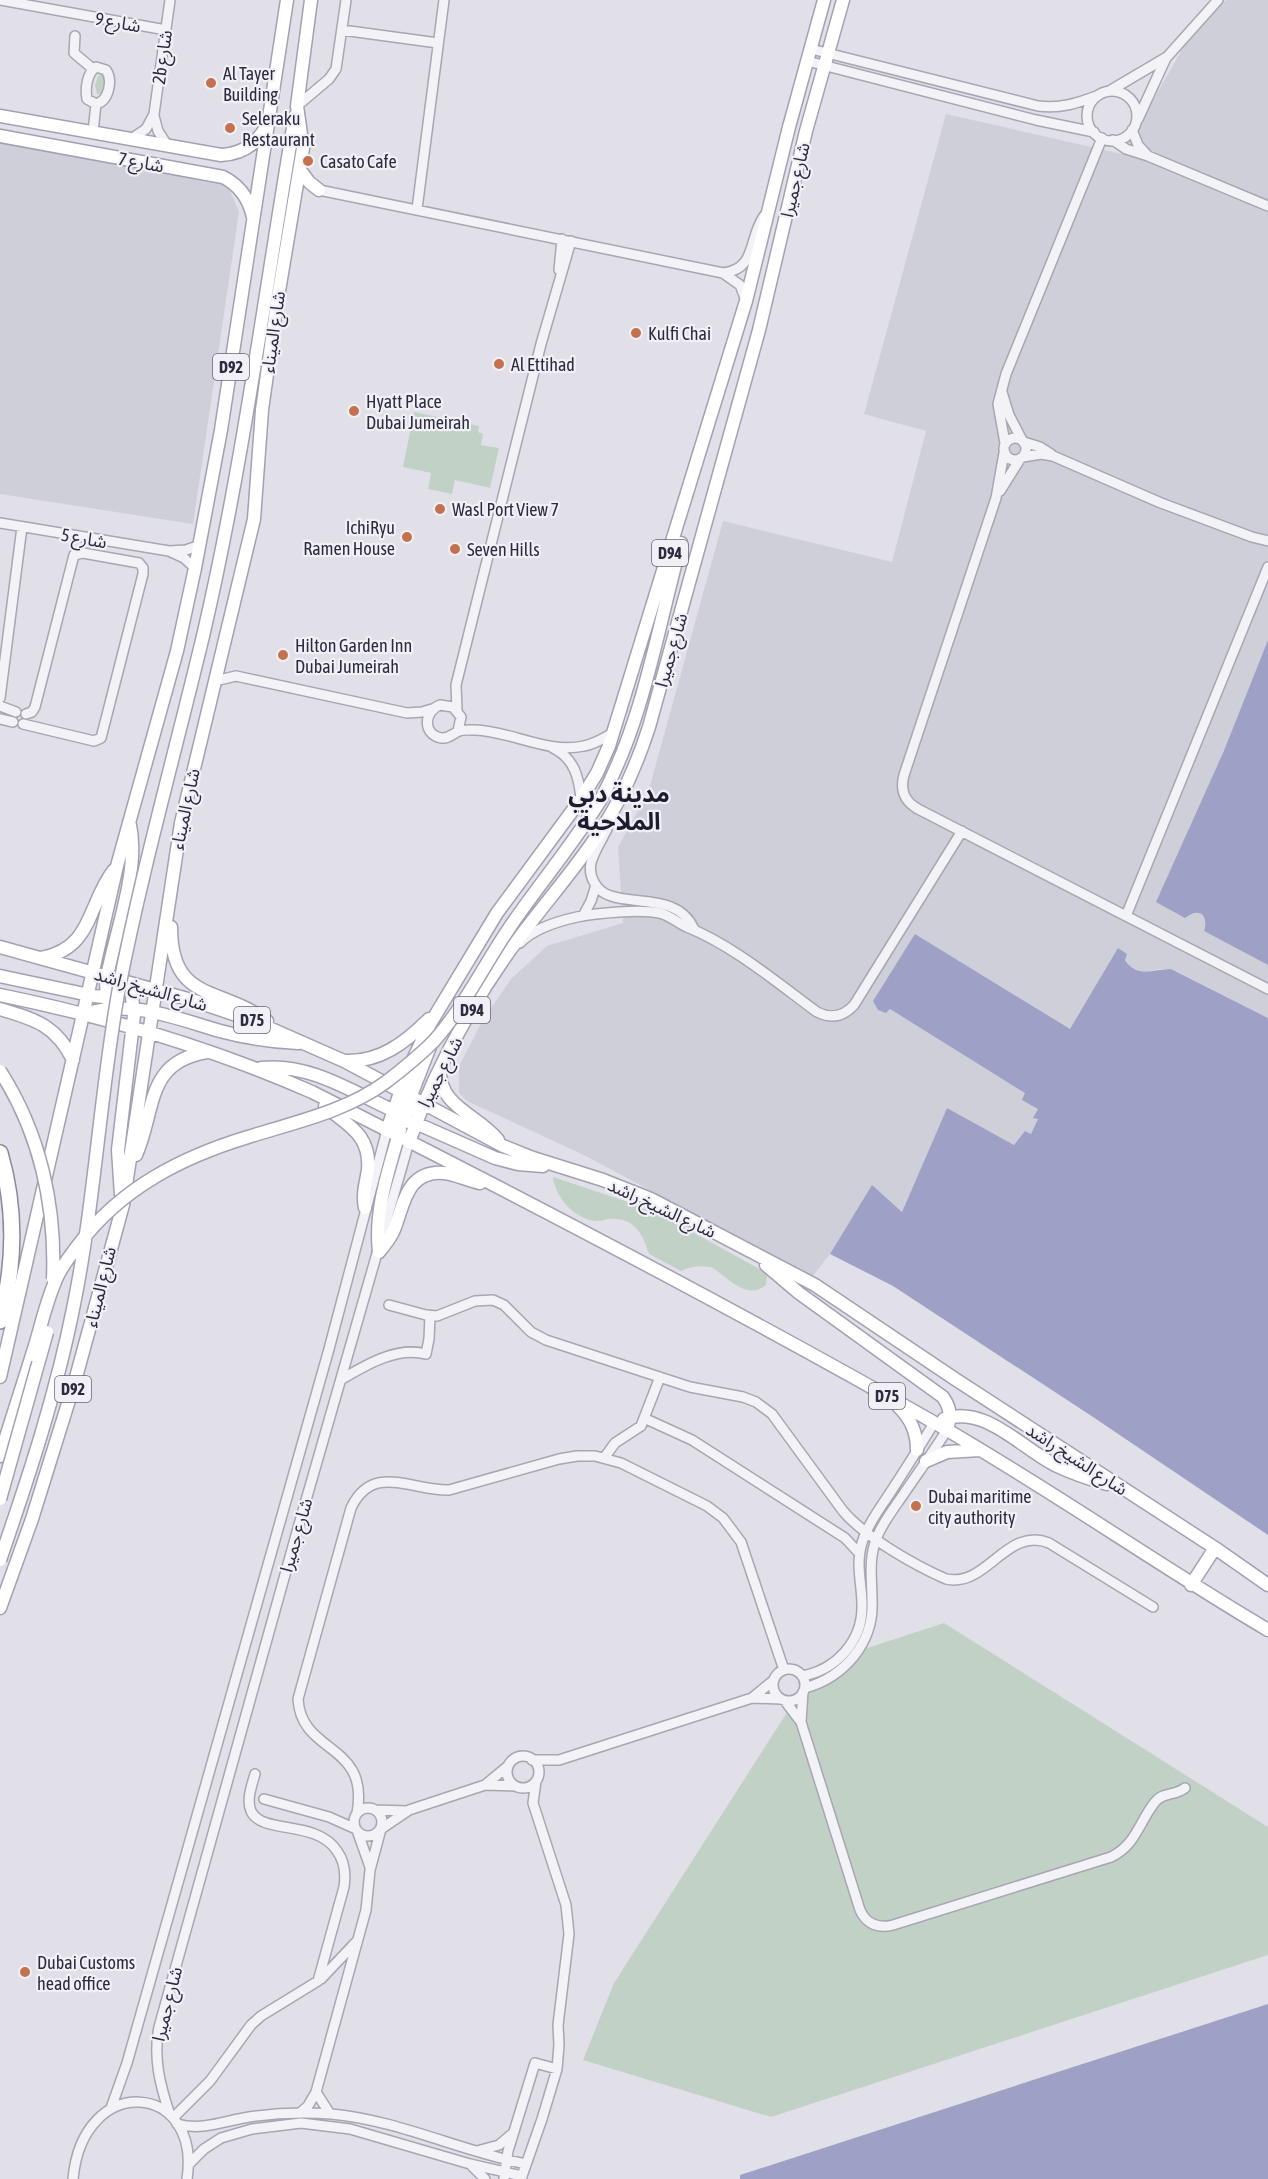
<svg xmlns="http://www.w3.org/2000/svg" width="1268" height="2179" viewBox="0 0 1268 2179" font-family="'Asap Condensed','Noto Sans Arabic',sans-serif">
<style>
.built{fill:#cfcfda}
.green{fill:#c2d1c5}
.water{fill:#9ea0c5}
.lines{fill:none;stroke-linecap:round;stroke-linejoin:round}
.minor-casing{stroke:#a7a6b2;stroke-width:12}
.major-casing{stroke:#a1a1b3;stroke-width:15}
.highway-casing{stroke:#8a899e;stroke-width:18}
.minor{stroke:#f3f3f7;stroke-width:9}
.major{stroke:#fff;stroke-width:12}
.highway{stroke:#fff;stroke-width:15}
.major-bridge-casing{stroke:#a1a1b3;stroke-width:15;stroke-linecap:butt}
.major-bridge{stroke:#fff;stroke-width:12}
.poi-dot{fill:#c3714f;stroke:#f0f0f6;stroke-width:2}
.labels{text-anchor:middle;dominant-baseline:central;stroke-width:4.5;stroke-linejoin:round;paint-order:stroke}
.shield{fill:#f0f0f6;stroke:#676575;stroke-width:1.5}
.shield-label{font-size:16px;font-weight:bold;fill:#2c2a3e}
.street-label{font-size:18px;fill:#2c2a3e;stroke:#f0f0f6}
.poi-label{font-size:18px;fill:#2c2a3e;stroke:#f0f0f6;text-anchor:start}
.district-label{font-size:24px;font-weight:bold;fill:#1e1c2f;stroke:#f0f0f6}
</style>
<rect width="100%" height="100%" fill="#e1e0e8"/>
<!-- built -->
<path class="built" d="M1226,0H1268V640L1223,753L1190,914L1198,912L1204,915L1206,921L1204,931L1268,965V1018L1178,972L1171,969H1159L1142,973L1134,970L1125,960L1080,1013L1070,1030L915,934L886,1013L890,1009L1026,1093L1038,1109L1034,1118L1038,1119L1036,1127L1031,1134L1025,1131L1014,1145L947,1108L902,1212L872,1186L830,1254L812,1277L584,1155L467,1101L459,1093V1066L484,1018L511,979L547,946L623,923L618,847L648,793L723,521L892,562L926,431L864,414L946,114L1122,154L1187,41Z
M0,138L225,179L239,212L193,524L0,494Z"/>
<!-- green -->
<path class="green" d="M104,74L107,81L103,94H97L95,85L98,76Z
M414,412L479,426L478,432L483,434L481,445L499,448L490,488L455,480L452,494L428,489L431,473L403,467Z
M553,1177L625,1201L667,1218L763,1271L767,1276L766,1285C747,1301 728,1278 713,1268C701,1265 692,1266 681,1271L649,1254C644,1237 636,1220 616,1219C609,1218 603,1221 597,1221C575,1220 555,1197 553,1177Z
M944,1623L1268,1827V1955L771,2117L583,2060L614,1983L818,1664Z"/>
<!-- water -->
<path class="water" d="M1268,640V965L1204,931C1209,914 1199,907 1185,918L1156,902L1223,753Z
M915,934L1070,1029L1118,948L1127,954L1125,960C1138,979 1152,969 1171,969L1268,1018V1535L1093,1417L893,1286L830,1254L872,1185L902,1212L947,1108L1014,1145L1025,1131L1031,1134L1038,1119L1033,1118L1038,1109L1022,1100L1025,1093L890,1009L886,1013L878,1010L873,1001Z
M1268,2004V2179H740V2175Z"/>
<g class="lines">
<defs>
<path id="minor" d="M0,0L166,30
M342,30L438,43
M75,36L74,53L93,69
M811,49L1038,106C1061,109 1078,103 1099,95
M807,61L1036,120L1094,132
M96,67L106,70C113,80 109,101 96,104L87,99C85,88 87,73 96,67Z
M1111,90L1167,57L1218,0
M1087 116a25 25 0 1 1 50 0a25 25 0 1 1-50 0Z
M297,106L329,79L336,69L346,0
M154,116L158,131L167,145
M1138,119L1166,58
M1132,130L1138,145L1148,156
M93,132L96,104
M131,139L146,129L154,114L170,0
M1113,140L1126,149L1148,156L1268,206
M319,190L723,273L740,285L746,301
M417,209L444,0
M559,270L562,239
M723,273C757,269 748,239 764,216
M1002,392L1009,415L1022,440
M1004 449a11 11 0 1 1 22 0a11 11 0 1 1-22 0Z
M1024,442L1040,447L1051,454
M1005,443L998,404L1006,374L1102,138
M1004,453L996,498L904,775C900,790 904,801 918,809L1268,989
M1023,457L1041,454L1053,456L1161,503L1252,537L1268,541
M1000,491L1020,459
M0,523L169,551L186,550L200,545
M171,552L184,558L195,568
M215,681L236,676L407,713L422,712L432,709
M0,698L22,527
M0,706L16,712
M457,710L456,685L541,344L571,241
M0,719L13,722
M23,724L94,741L101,738L143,574V568L139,563L83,553L74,555L35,707L32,712L26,714
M458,731L461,717L453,707L440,705C424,711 422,734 441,738C448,739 451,735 457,732C462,729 470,730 475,730C511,731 547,754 584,746C595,744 604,738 613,733
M553,748C574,758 579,777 581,799
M607,829C602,840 594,851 591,863C588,877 597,892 611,896C639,905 679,895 694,929
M583,916L591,901L596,885
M1126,916L1268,567
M520,943C533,929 559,921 577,917C597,913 640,909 659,913C670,915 677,923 687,927C734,946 776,982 817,1012C831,1019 843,1017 854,1005L962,831
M389,1305L426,1315L437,1316L475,1301L493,1300L504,1305L531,1332L546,1340L690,1387L743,1397L756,1402L772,1414L843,1511C865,1537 914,1565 946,1579C987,1588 1006,1526 1049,1543L1153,1607
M342,1379C366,1365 397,1346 426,1354L429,1339L430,1316
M646,1419L692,1440L845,1538L859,1553
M604,1458L615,1443L641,1426L660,1377
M773 1685a16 16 0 1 1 32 0a16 16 0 1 1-32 0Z
M802,1676C836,1670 863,1641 862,1605C862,1580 854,1563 864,1537C870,1521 881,1507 890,1493C905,1470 920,1446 934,1423
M805,1688C844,1677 874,1643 872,1601C872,1579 868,1559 877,1537C883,1522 894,1508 903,1495C918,1473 933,1452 947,1430
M752,1698L781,1699
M785,1701L801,1722L860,1910C866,1924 879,1929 893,1925L1111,1857C1136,1845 1139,1822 1155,1802C1162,1792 1175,1796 1185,1788
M801,1722L803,1692
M507 1772a16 16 0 1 1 32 0a16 16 0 1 1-32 0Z
M532,1760H559L752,1698L774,1680
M485,1785L515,1786
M264,1799L329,1817L356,1829
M354 1822a14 14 0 1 1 28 0a14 14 0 1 1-28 0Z
M376,1810L406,1811
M357,1813C370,1742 301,1755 298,1699L351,1508C373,1462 412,1491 449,1490L559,1459L577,1456H595L621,1463L707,1506L723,1518L741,1542L784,1670
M381,1829L409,1810L485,1785L508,1766
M358,1833L370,1867
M321,1979L357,1941
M316,2092L330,2114
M111,2108L127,2063L329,1349L387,1130
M300,2113L308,2106L316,2092L366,1910L370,1870L381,1829
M170,2115C160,2085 153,2058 159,2027L298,1528L409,1142
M173,2118L210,2081L251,2025L261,2016L318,1981L344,1887C346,1874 345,1862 337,1851C316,1819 262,1835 251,1811C246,1800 252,1785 255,1774
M177,2124C203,2131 224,2121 249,2117C276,2113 304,2112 331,2114C398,2120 460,2151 526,2164
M477,2151L499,2145L512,2134
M188,2165L204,2149L221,2138L252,2129L301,2123L350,2129L470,2164L522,2176
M472,2166L485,2179
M73,2179C83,2071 202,2082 187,2179
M504,2179L508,2151L535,2063L557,2069
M521,2179L542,2119L557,2069L559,2045L558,2025L569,1934L566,1905L533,1803L536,1781"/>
<path id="major" d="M0,116L221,155C241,154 256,145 266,127
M0,136L223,177C239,185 249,199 253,217
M300,170L309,182L319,190
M203,636C243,465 265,290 295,116
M601,799C644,719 657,630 681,543
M171,927C171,1003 220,986 267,1021
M0,947L195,1001L251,1020L344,1061L503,1146L533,1158L603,1180L651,1199L815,1285L955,1379L1215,1548L1268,1585
M41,958C94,948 87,904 114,870
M0,976L94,996L113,998
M0,995C107,1017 212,1048 312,1092C522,1198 731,1307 935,1423C1049,1488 1156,1564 1268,1630
M0,1009C34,1019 56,1025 73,1060
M113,1013L107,998L106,982C114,935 140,872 130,825
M84,1014C131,999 175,1018 220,1031C246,1038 272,1042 298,1043
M346,1061C380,1062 405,1043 429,1019
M261,1068C310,1063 351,1091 394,1111H407L423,1103
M440,1069C438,1106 478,1115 498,1140
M408,1103L431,1044
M325,1106C347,1125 371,1134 368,1170C366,1183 362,1194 365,1208
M387,1130L408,1070L430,1024L497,913L581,799L597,773L609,746L746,301L789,127L824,0
M387,1130L396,1123L411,1121L495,1158L518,1164L543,1166
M409,1142C433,1075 467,1011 508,953C537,912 571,875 599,833C621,801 637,764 649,727L759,330L806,131L843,0
M136,1155C156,1110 145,1062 207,1052
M121,1195L118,1150L134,1015L132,996L125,981
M379,1252C374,1210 389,1169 400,1130
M379,1252C384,1246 389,1240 393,1232C404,1207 405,1170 444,1173C456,1174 468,1181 480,1183
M766,1265L799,1293L943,1397C951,1409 951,1416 947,1430
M0,1377L117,866L177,651L195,568L221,430L287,0
M898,1406C911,1419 917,1432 917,1450
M944,1419C985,1405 1020,1447 1055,1465C1072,1473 1089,1479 1107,1484
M0,1456L32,1355
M926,1461L947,1452L980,1450
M1191,1585L1215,1548
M0,1608L32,1519L75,1381L123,1205L181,823L254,519L262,410L277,303L303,148L297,106L311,0"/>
<path id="highway" d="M0,1153C16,1208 15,1266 0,1321"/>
</defs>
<!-- minor casing -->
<use href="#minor" class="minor-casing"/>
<!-- major casing -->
<use href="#major" class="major-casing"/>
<!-- highway casing -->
<use href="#highway" class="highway-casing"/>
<!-- minor -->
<use href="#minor" class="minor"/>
<!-- major -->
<use href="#major" class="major"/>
<!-- highway -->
<use href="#highway" class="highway"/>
<defs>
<path id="major-bridge" d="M0,1071C40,1133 56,1206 53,1279
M32,1355C40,1331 45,1305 55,1282C60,1268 70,1256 79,1244C121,1188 182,1157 248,1137C295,1122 345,1112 386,1082C403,1069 419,1056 434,1041C465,1006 485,963 512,924C541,882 574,843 601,799
M0,1499L47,1332
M0,1560C29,1476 57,1391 74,1304C95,1200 100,1093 119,988C142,870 175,753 203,636"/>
</defs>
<!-- major-bridge casing -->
<use href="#major-bridge" class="major-bridge-casing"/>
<!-- major-bridge -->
<use href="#major-bridge" class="major-bridge"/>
</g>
<!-- markers -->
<g class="poi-dot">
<circle cx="211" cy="83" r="6"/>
<circle cx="230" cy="128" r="6"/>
<circle cx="308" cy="161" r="6"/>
<circle cx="636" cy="333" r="6"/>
<circle cx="499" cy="364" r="6"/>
<circle cx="354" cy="411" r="6"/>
<circle cx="440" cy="509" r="6"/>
<circle cx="407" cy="537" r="6"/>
<circle cx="455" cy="549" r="6"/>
<circle cx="283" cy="655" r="6"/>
<circle cx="916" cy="1506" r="6"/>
<circle cx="25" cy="1972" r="6"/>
</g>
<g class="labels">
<!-- shield labels -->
<g class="shield">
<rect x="213" y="354" width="36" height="26" rx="4.5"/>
<rect x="652" y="540" width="36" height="26" rx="4.5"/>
<rect x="454" y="997" width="36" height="26" rx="4.5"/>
<rect x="234" y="1007" width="36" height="26" rx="4.5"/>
<rect x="55" y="1376" width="36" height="26" rx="4.5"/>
<rect x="869" y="1383" width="36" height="26" rx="4.5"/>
</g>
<g class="shield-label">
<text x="231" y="367">D92</text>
<text x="670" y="553">D94</text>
<text x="472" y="1010">D94</text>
<text x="252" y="1020">D75</text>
<text x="73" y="1389">D92</text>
<text x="887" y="1396">D75</text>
</g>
<!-- street labels -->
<g class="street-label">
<text transform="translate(118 22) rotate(10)">شارع 9</text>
<text transform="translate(162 57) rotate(-82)">2b شارع</text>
<text transform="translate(141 162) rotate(10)">شارع 7</text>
<text transform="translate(795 180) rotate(-77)">شارع جميرا</text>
<text transform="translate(273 332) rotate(-82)">شارع الميناء</text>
<text transform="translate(84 538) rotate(10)">شارع 5</text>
<text transform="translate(671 650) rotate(-74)">شارع جميرا</text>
<text transform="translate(185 809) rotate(-78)">شارع الميناء</text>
<text transform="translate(151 989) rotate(16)">شارع الشيخ راشد</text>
<text transform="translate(440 1072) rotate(-63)">شارع جميرا</text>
<text transform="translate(662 1208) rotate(25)">شارع الشيخ راشد</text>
<text transform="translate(100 1287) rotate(-76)">شارع الميناء</text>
<text transform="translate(1077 1459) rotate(33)">شارع الشيخ راشد</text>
<text transform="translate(296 1535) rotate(-74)">شارع جميرا</text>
<text transform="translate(167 2004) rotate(-76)">شارع جميرا</text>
</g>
<!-- poi labels -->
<g class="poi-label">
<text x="223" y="73">Al Tayer<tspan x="223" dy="21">Building</tspan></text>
<text x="242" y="118">Seleraku<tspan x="242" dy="21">Restaurant</tspan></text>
<text x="320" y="161">Casato Cafe</text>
<text x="648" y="333">Kulfi Chai</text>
<text x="511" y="364">Al Ettihad</text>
<text x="366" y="401">Hyatt Place<tspan x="366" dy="21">Dubai Jumeirah</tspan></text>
<text x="452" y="509">Wasl Port View 7</text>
<text x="395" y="527" text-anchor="end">IchiRyu<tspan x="395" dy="21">Ramen House</tspan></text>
<text x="467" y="549">Seven Hills</text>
<text x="295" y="645">Hilton Garden Inn<tspan x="295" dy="21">Dubai Jumeirah</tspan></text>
<text x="928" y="1496">Dubai maritime<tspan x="928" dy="21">city authority</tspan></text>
<text x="37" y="1962">Dubai Customs<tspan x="37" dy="21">head office</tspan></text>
</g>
<!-- district labels -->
<g class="district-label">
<text x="619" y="793">مدينة دبي<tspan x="619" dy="28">الملاحية</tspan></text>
</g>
</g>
</svg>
